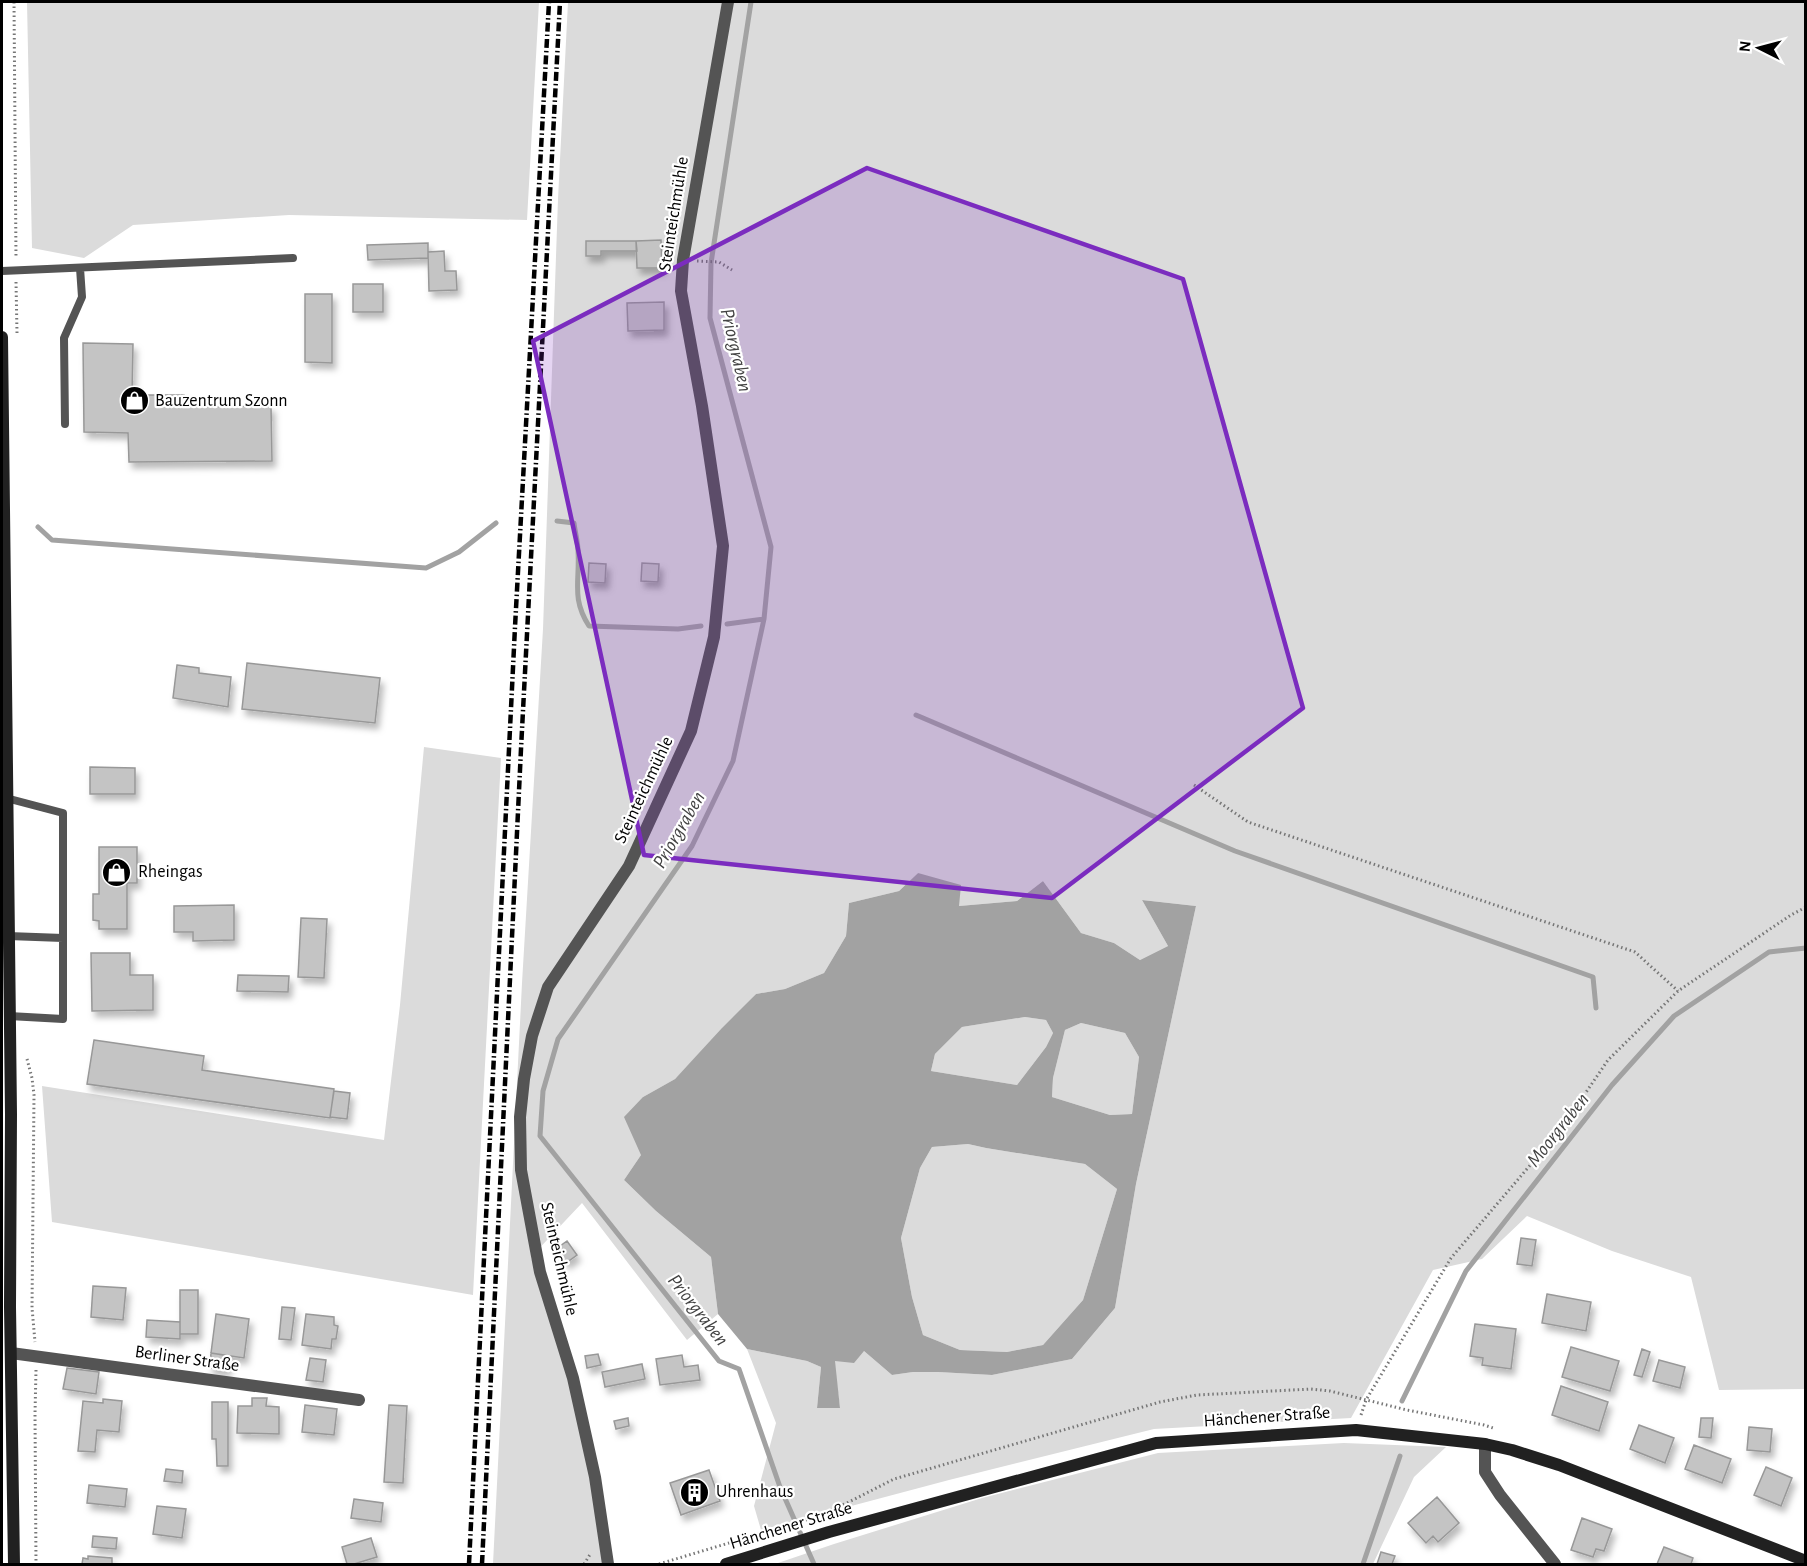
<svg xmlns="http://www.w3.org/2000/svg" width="1807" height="1566" viewBox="0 0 1807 1566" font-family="'Alegreya Sans',sans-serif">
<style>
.green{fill:#dbdbdb}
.water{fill:#a2a2a2;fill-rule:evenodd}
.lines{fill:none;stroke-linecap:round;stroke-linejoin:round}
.stream{stroke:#a2a2a2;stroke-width:5}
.building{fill:#c4c4c4;stroke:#989898;stroke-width:1.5;filter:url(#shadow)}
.path{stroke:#767676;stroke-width:3;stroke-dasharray:1.5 3;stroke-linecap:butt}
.service{stroke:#545454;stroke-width:8}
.minor{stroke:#545454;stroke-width:12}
.secondary{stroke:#212121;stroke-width:12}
.rail{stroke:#000;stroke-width:4.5;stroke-dasharray:9 3 1.5 3;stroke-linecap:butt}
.marked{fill:#7b2cbf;fill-opacity:0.2;stroke:#7b2cbf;stroke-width:4.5;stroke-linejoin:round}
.labels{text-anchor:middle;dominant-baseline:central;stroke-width:4.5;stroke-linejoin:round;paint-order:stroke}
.street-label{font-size:18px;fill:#000;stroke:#fff}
.poi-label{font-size:18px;fill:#000;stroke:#fff;text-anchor:start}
.water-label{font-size:20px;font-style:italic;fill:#434343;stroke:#fff}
</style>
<defs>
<filter id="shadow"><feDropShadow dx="3.5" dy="6" stdDeviation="3" flood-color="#0004"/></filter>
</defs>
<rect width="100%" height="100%" fill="#fff"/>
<!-- green -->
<path class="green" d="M27,2H539L527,220L289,215L133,225L84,258L32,248Z
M568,2H1805V1389L1719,1390L1691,1277L1612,1251L1527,1216L1482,1259L1433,1270L1351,1418L1154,1429L949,1480L761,1530L754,1506L776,1423L747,1349L807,1361L821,1367L817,1408H840L834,1361L864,1351L892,1375L913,1372H938L992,1375L1072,1359L1115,1308L1136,1184L1196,906L1142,900L1168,946L1140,960L1114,943L1081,933L1043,881L1017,901L959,906L918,873L899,891L849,903L846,936L824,973L785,989L756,994L675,1079L643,1097L641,1155L624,1180L656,1211L711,1257L718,1314L687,1340L582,1203L531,1257L568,1378L592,1475L603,1564H493L522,983L543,629L558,199Z
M424,747L501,758L473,1295L52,1222L42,1086L384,1140L400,1005Z
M1025,1017L1046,1020L1053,1033L1046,1047L1017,1085L931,1071L935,1054L962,1027Z
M1081,1023L1125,1033L1139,1057L1132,1114L1110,1115L1052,1097L1053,1078L1065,1030Z
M968,1144L986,1148L1085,1164L1117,1189L1083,1300L1043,1345L1007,1352L960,1350L923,1335L912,1297L901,1238L920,1168L932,1147Z
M1344,1443L1446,1447L1414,1477L1373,1564H775L834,1544L982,1498L1158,1453Z"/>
<!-- water -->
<path class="water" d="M918,873L961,885L959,906L1017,901L1043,881L1081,933L1114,943L1140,960L1168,946L1142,900L1196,906L1136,1184L1115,1308L1072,1359L992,1375L938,1372H913L892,1375L864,1351L854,1363L835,1361L840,1408H817L821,1367L807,1361L747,1349L718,1314L711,1257L656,1211L624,1180L641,1155L624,1117L643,1097L675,1079L722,1028L756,994L785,989L824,973L846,936L849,903L899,891ZM1025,1017L1046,1020L1053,1033L1046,1047L1017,1085L931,1071L935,1054L962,1027ZM1081,1023L1125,1033L1139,1057L1132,1114L1110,1115L1052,1097L1053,1078L1065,1030ZM968,1144L986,1148L1085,1164L1117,1189L1083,1300L1043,1345L1007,1352L960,1350L923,1335L912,1297L901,1238L920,1168L932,1147Z"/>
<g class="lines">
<!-- stream -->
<path class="stream" d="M751,2L711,263L710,318L771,547L764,619L733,761L692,846L558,1039L543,1091L540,1136L719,1361L739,1369L780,1487L814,1564
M557,521L574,523C575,532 578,542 578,551C580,581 571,598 589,626L678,629L701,626
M38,527L52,540L426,568L459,552L496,523
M727,624L764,619
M916,715L1235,851L1593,977L1596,1008
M1402,1401L1466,1271L1612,1085L1674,1016L1769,952L1806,948
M1363,1564L1400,1456"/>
</g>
<!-- building -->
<path class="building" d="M661,240L662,268H637L636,241Z
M586,241H636L637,251H601V256H586Z
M428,243V258L368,260L367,245Z
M444,251L445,271H456L457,290L429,291L428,252Z
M353,284H383V312H353Z
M305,294H332V363L305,362Z
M664,302V330L628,331L627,303Z
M83,343L133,344L132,395H184V407L271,406L272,461L129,462L128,433L84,432Z
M589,563L606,564L605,583L588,582Z
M642,563L659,564L658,582L641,581Z
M247,663L380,678L375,723L242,709Z
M177,665L199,668V673L231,677L228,707L173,698Z
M90,767L135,768V794H90Z
M99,847H137V883H127V929H99V921L93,920V894H99Z
M234,905V940L193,941V932H174V906Z
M301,918L327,919L324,978L298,977Z
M91,953H130V975H153V1010L92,1011Z
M238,975L289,976L288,992L237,991Z
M94,1040L204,1056L202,1070L334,1089L330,1118L87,1084Z
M334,1091L350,1093L347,1119L330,1117Z
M1521,1238L1536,1240L1532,1266L1517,1264Z
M567,1241L577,1255L566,1263L556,1249Z
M93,1286L126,1288L123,1320L91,1317Z
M180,1290H198V1334H180Z
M1547,1294L1591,1302L1586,1331L1542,1323Z
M282,1307L295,1308L291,1340L279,1339Z
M216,1314L249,1319L244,1358L211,1353Z
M306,1314L334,1317V1325L338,1326L336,1339H332L331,1349L302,1345Z
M147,1320L180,1322V1339L146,1337Z
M1475,1324L1516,1329L1511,1369L1482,1365L1483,1358L1470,1356Z
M1571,1347L1619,1361L1610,1391L1562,1377Z
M1642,1349L1650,1352L1642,1377L1634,1375Z
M211,1353L229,1356L227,1370L210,1368Z
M598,1354L601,1365L587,1368L585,1356Z
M682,1355L684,1367L698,1365L700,1380L660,1385L656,1359Z
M310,1358L326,1360L323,1382L306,1380Z
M1659,1360L1685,1367L1680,1388L1653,1381Z
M642,1364L645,1379L605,1387L602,1372Z
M67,1368L99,1372L96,1394L63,1389Z
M1561,1386L1608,1402L1599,1431L1552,1415Z
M252,1398H267L266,1406L279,1407V1434L237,1433L238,1406H252Z
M103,1399L122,1401L119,1432L97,1430L95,1452L78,1451L83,1401L103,1403Z
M212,1402H228V1466H217L216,1439H212Z
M305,1405L337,1409L334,1435L302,1432Z
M389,1405L407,1406L403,1483L384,1482Z
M628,1418L629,1426L616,1429L614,1421Z
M1701,1418H1713L1711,1438L1699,1437Z
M1639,1425L1674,1438L1665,1463L1630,1449Z
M1749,1427L1772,1429L1770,1452L1747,1450Z
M1694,1445L1731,1459L1722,1483L1685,1469Z
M1766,1467L1792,1478L1781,1506L1754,1495Z
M166,1469L183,1471L182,1483L164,1481Z
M709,1470L720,1501L681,1515L670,1483Z
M89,1485L127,1489L125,1507L87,1503Z
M1437,1497L1459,1523L1438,1542L1433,1536L1426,1543L1408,1523Z
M354,1499L383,1503L381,1522L351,1518Z
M157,1506L186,1509L182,1538L153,1534Z
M1582,1518L1612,1529L1604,1551L1596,1549L1593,1557L1571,1550Z
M93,1536L117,1538L116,1549L92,1547Z
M371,1538L377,1557L354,1564H347L342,1547Z
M1664,1547L1693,1558L1691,1564H1657Z
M1381,1552L1395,1556L1392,1564H1377Z
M88,1556L112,1558V1564H82L83,1558L88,1559Z"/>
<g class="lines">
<!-- path -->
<path class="path" d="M14,2L16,258
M697,261L719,262L732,270
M16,282L17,333
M1194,785L1248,822L1635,952L1678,991
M27,1059L32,1078L34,1095L32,1308L35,1342
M36,1370L35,1414L36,1564
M1361,1415L1366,1400L1451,1258L1561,1129L1608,1060L1678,991L1791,915L1806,907
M584,1564L591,1553
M659,1564L812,1518L847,1503L894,1479L1160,1402L1197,1395L1311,1389L1330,1391L1407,1410L1484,1425L1493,1428"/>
<!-- service -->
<path class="service" d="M2,271L293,258
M65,424L64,338L82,297L80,268
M6,798L63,813V1019L9,1016
M8,936L63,938"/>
<!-- minor -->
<path class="minor" d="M11,1353L359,1400
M1485,1444V1472L1500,1495L1555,1564
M608,1564L595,1477L573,1378L540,1272L521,1170L520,1117L524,1079L532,1036L548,987L629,866L691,731L714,637L723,546L702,406L681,291L683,260L728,2"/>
<!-- secondary -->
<path class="secondary" d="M2,337L11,1114L10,1307L14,1564
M726,1564L829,1532L1156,1443L1356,1430L1485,1444L1512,1450L1559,1465L1806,1561"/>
<!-- rail -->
<path class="rail" d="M469,1564L515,627L549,2
M482,1564L521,749L560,2"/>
</g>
<!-- marked area -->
<path class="marked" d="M867,168L1183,279L1303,708L1052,898L644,855L533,341Z"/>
<!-- icons -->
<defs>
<symbol id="shop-disc" viewBox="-11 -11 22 22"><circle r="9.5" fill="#000" stroke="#fff"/><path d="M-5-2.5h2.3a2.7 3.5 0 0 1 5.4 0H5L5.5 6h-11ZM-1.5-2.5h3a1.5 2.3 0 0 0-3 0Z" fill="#fff"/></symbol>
<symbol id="building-disc" viewBox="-11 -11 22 22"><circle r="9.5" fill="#000" stroke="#fff"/><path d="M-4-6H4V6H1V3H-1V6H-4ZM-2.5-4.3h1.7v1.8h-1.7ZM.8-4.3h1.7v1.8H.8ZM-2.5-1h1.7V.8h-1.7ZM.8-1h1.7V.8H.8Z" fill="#fff"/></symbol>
</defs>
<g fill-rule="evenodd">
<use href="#shop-disc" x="118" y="384" width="33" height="33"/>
<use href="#shop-disc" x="100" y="856" width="33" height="33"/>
<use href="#building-disc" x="678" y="1476" width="33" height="33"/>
</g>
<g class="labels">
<!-- street labels -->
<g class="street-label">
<text transform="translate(674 214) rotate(-81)">Steinteichmühle</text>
<text transform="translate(644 790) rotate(-65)">Steinteichmühle</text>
<text transform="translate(559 1259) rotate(77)">Steinteichmühle</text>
<text transform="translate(187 1359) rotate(8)">Berliner Straße</text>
<text transform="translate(1267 1417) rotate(-4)">Hänchener Straße</text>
<text transform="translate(791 1526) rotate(-17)">Hänchener Straße</text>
</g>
<!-- poi labels -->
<g class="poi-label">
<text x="155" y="401">Bauzentrum Szonn</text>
<text x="138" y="872">Rheingas</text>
<text x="716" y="1492">Uhrenhaus</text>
</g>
<!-- water labels -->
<g class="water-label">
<text transform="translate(736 350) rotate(77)">Priorgraben</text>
<text transform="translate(679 830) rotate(-60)">Priorgraben</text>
<text transform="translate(1558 1130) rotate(-52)">Moorgraben</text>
<text transform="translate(698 1310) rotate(52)">Priorgraben</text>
</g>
</g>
<!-- border -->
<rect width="1807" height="1566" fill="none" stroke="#000000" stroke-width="6"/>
<!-- north arrow -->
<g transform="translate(1759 48) rotate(276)" stroke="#ffffff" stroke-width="4.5" paint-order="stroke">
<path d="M0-4.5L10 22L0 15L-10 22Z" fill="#000000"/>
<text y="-9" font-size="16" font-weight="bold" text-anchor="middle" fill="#000000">N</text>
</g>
</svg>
